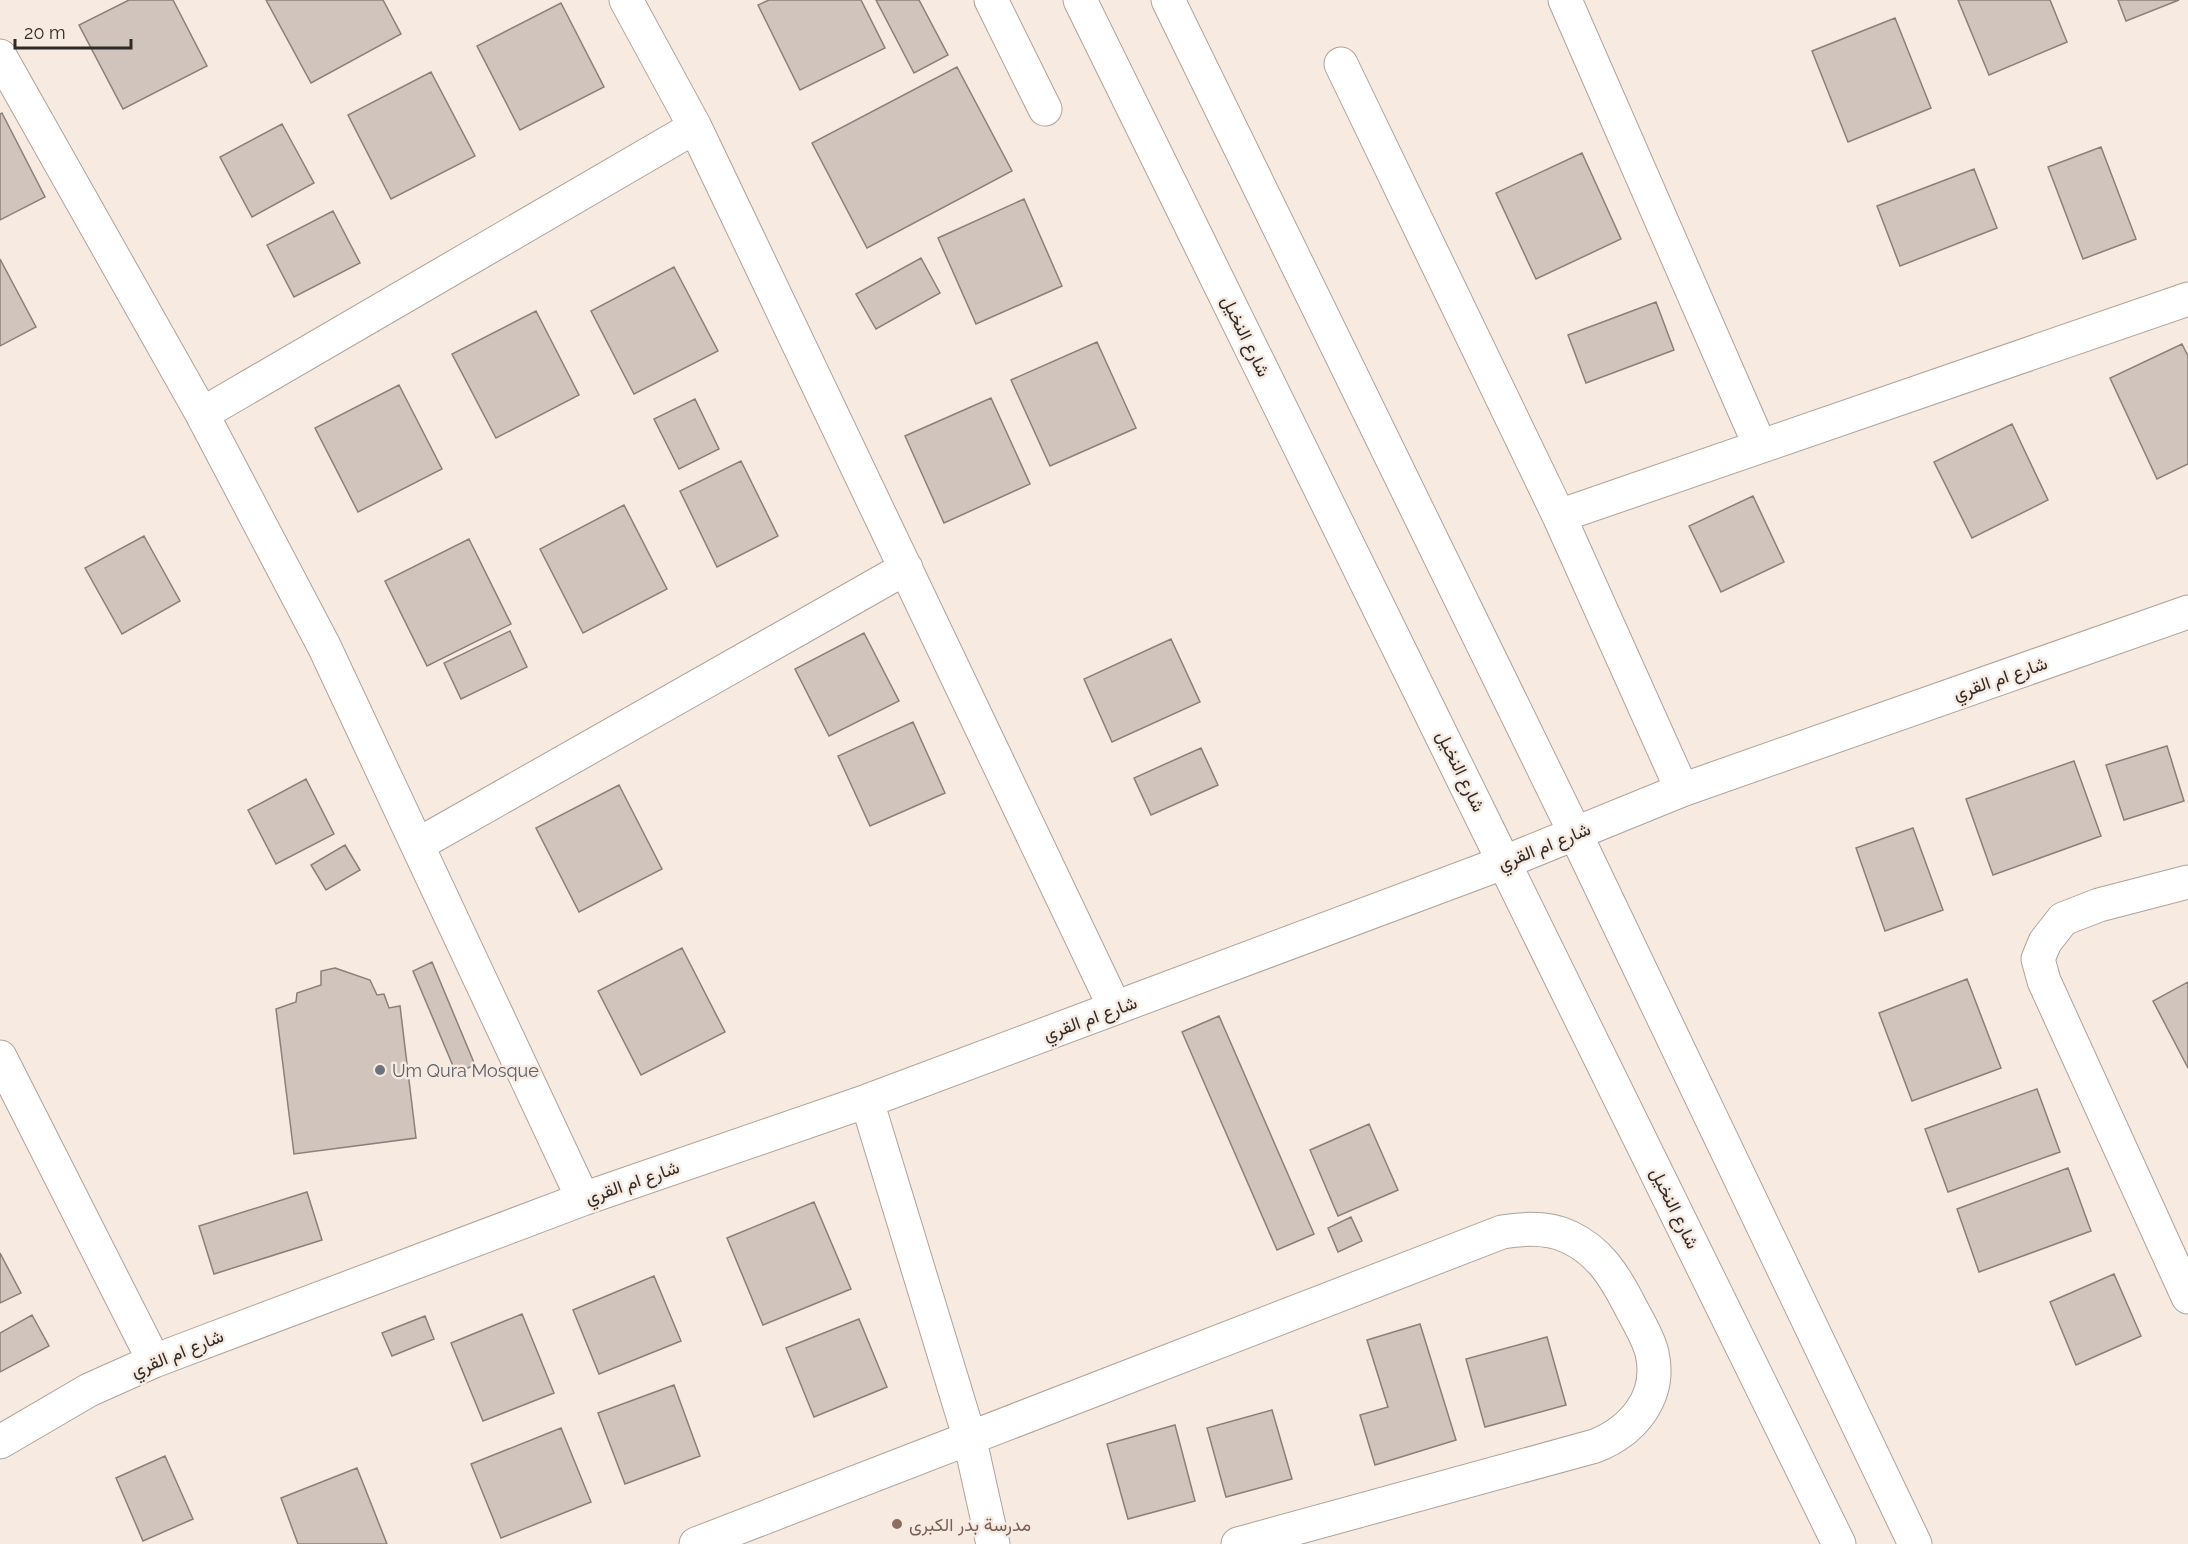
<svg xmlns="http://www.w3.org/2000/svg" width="2188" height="1544" viewBox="0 0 2188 1544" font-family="Raleway,Vazirmatn,sans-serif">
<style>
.building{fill:#d1c4bc;stroke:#8c7f78;stroke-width:1.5}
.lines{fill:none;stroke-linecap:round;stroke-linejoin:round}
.minor-casing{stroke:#afa29a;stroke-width:35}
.major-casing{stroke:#afa29a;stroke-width:35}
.minor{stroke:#fff;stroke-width:33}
.major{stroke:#fff;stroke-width:33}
.worship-dot{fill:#6b7280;stroke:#f7eae1;stroke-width:2}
.education-dot{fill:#8d6e63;stroke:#f7eae1;stroke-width:2}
.labels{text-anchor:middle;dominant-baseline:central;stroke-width:5;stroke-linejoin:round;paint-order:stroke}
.street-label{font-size:18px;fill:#2f2a27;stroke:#f7eae1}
.worship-label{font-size:18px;fill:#5b616d;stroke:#f7eae1;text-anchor:start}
.education-label{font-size:18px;fill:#785e54;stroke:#f7eae1;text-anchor:start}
</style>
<rect width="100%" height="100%" fill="#f7eae1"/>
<!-- building -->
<path class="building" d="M129,0H173L207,66L123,109L79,25Z
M266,0H383L401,34L311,83Z
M769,0H861L885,48L800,90L758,5Z
M876,0H919L948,55L914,73Z
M1958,0H2050L2067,42L1989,75Z
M2118,0H2179L2126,21Z
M561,3L604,87L520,130L477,46Z
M1895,18L1931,108L1848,142L1812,51Z
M957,67L1012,171L867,248L812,143Z
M431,72L475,156L391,199L348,115Z
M2,113L45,197L0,220V114Z
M282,124L314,183L252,217L220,157Z
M2101,147L2136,239L2083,259L2048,167Z
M1582,153L1621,239L1536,279L1496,193Z
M1974,169L1997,228L1900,266L1877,206Z
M1024,199L1062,286L976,324L938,238Z
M333,211L360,263L294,297L267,245Z
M921,258L940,293L876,329L856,294Z
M0,259L36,327L0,346Z
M674,267L718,351L634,394L591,311Z
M1656,302L1674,350L1586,383L1568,335Z
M536,311L579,395L496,438L452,354Z
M1097,342L1136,428L1050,466L1011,380Z
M2182,344L2188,356V464L2157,479L2110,378Z
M399,385L442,469L358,512L315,428Z
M991,398L1030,484L944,523L905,436Z
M695,399L719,449L679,469L654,419Z
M2012,424L2048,500L1972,538L1934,462Z
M741,461L778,536L717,567L680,491Z
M1753,496L1784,562L1721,592L1689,526Z
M624,505L667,589L583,633L540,549Z
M144,536L180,601L122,634L85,568Z
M469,539L511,624L427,666L385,581Z
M510,631L527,667L461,699L444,663Z
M864,633L899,701L829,736L795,669Z
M1171,639L1200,702L1112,742L1084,679Z
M913,722L945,793L870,826L838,756Z
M2167,746L2184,801L2124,820L2106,765Z
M1201,748L1218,785L1151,815L1134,778Z
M2074,761L2101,836L1993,875L1966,799Z
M306,779L334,834L276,864L248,810Z
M619,785L662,869L579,912L536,828Z
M1913,828L1943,910L1885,931L1856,848Z
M345,845L360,870L326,890L311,865Z
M682,948L725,1032L641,1075L598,991Z
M432,962L475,1065L456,1073L413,971Z
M335,968L370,980L377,995L384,994L389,1008L400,1006L416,1138L294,1154L276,1009L296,1002L297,993L321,985V971Z
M1967,979L2001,1068L1912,1101L1879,1013Z
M2188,982V1068L2153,1001Z
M1219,1016L1314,1234L1277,1250L1182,1032Z
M2037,1089L2060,1152L1948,1192L1925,1129Z
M1369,1124L1398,1190L1338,1216L1310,1150Z
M2068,1168L2091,1231L1979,1272L1957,1209Z
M307,1192L322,1240L214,1274L199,1226Z
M814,1202L851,1289L763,1325L727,1238Z
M1351,1217L1362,1241L1338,1252L1328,1228Z
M0,1253L21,1293L0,1303Z
M2114,1274L2141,1336L2076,1365L2050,1302Z
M654,1276L681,1341L599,1374L573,1310Z
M522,1314L554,1393L483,1421L451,1343Z
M32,1315L49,1346L0,1372V1333Z
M425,1316L434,1339L392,1356L382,1333Z
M859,1319L887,1387L814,1417L786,1348Z
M1420,1324L1456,1440L1375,1465L1360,1415L1388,1407L1367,1340Z
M1547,1337L1566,1405L1485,1427L1466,1359Z
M674,1385L700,1456L625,1484L598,1413Z
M1272,1410L1292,1479L1226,1497L1207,1428Z
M1175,1425L1195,1501L1128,1519L1107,1444Z
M561,1428L591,1502L501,1538L471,1464Z
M165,1456L193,1519L143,1541L116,1478Z
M357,1468L387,1544H298L281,1498Z"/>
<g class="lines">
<defs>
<path id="minor" d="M626,0L695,127L1115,1008
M991,0L1045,109
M1565,0L1760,446
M0,56L202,414L324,646L583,1199
M1341,64L1559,516L1682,790
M202,414L695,127
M1559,516L2188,299
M419,844L906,568
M2188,882L2099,905L2063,919L2045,942L2038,959L2044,981L2188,1297
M0,1057L154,1361
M867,1101L969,1436L993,1544
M0,1442L89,1390L154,1361L583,1199L867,1101L1115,1008L1505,862L1682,790L2188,612
M696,1544L1502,1232C1525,1228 1548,1227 1569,1237C1599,1251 1614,1275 1629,1304C1637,1320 1648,1336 1652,1353C1662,1397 1633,1431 1595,1446L1238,1544"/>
<path id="major" d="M1080,0L1839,1544
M1168,0L1575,833L1915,1544"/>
</defs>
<!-- minor casing -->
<use href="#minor" class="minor-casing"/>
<!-- major casing -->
<use href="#major" class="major-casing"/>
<!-- minor -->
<use href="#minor" class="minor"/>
<!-- major -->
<use href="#major" class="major"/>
</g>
<!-- markers -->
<circle class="worship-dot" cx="380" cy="1070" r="6"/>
<circle class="education-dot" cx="897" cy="1524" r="6"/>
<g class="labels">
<!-- street labels -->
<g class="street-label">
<text transform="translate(1246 336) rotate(64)">شارع النخيل</text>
<text transform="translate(2000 678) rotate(-19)">شارع ام القري</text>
<text transform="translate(1461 771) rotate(64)">شارع النخيل</text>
<text transform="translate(1544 846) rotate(-22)">شارع ام القري</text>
<text transform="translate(1090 1018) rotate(-20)">شارع ام القري</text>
<text transform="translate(632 1182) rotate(-19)">شارع ام القري</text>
<text transform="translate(1675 1208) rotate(64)">شارع النخيل</text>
<text transform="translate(177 1353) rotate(-22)">شارع ام القري</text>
</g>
<!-- worship labels -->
<g class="worship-label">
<text x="392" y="1070">Um Qura Mosque</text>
</g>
<!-- education labels -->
<g class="education-label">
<text x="909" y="1524">مدرسة بدر الكبرى</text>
</g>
</g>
<!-- scale -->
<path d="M15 39v9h116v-9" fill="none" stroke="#2f2a27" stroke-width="3"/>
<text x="24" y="39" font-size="18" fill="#2f2a27" stroke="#f7eae1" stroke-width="4.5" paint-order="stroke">20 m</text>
</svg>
